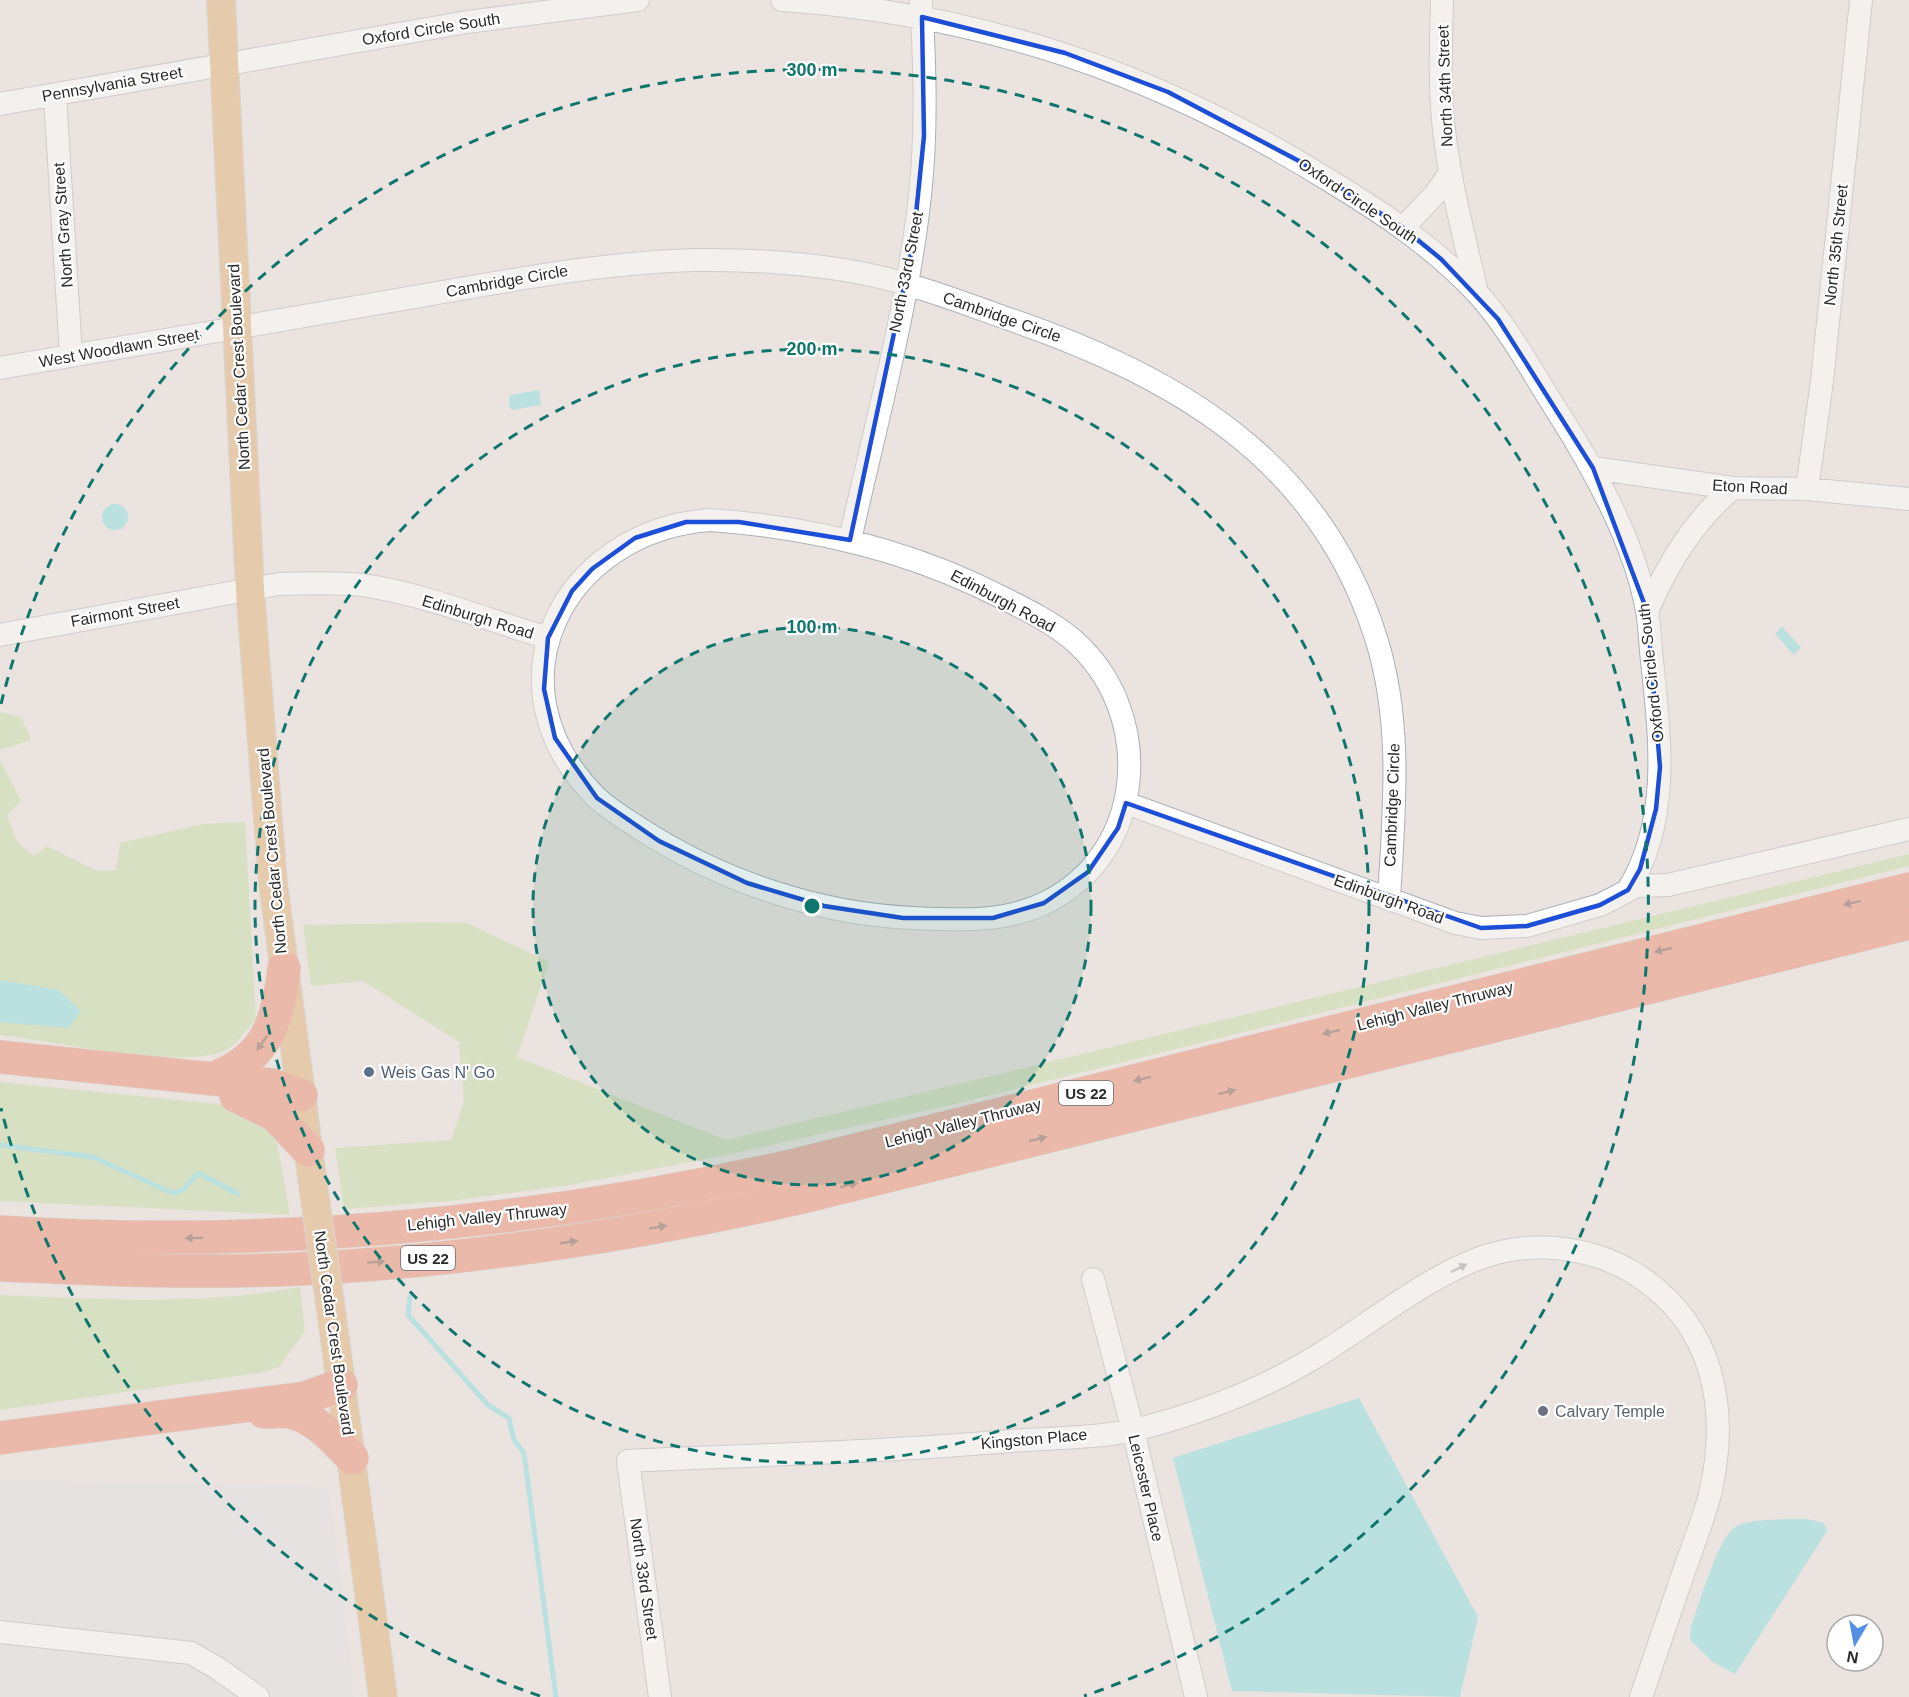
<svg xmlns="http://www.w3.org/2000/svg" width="1909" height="1697" viewBox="0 0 1909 1697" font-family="Helvetica,sans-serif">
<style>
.industrial{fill:#dfdfe4}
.green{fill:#c2dba2}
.water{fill:#7fdce0}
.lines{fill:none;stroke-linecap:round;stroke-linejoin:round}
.stream{stroke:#7fdce0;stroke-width:5}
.minor-casing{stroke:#abb0b6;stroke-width:24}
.major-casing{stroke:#c4c4c4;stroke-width:30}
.highway-casing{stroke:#c4c4c4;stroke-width:34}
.minor{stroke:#fff;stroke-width:22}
.major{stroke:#e0ac6f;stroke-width:28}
.highway{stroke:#eb856a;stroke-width:33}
.major-bridge-casing{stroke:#c4c4c4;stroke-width:30;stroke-linecap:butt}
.major-bridge{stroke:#e0ac6f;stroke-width:28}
.oneway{fill:#784f44}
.oneway2{fill:#a0a0a0}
.marked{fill:none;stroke:#1d4ed8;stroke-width:4.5;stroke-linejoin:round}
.ring{fill:none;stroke:#0f766e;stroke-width:3;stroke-dasharray:10 8}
.service-dot{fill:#5c6f8a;stroke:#fff;stroke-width:2}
.worship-dot{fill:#6b7280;stroke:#fff;stroke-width:2}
.labels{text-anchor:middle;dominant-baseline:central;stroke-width:4.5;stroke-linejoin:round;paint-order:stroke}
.shield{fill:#fff;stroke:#6b6b6b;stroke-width:1.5}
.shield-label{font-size:15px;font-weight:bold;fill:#2b2b2b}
.street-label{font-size:16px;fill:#2b2b2b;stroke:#fff}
.service-label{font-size:16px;fill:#4e5e75;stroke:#fff;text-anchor:start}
.worship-label{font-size:16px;fill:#5b616d;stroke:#fff;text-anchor:start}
.centre{fill:#0f766e;stroke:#fff;stroke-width:3}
.ring-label{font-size:18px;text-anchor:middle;font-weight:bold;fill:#0f766e;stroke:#fff;stroke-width:4.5;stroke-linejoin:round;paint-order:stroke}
</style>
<rect width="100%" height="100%" fill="#ebe3df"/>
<!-- industrial -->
<path class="industrial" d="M0,1479L329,1487L355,1697H0Z"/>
<!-- green -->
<path class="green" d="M0,712L21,717L31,740L0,750Z
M0,760L21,800L7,816L17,842L34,856L47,846L97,871L116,870L120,843L203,824L245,822L256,1019C248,1028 239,1042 228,1049C190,1072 47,1040 0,1035Z
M1909,854V866L951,1105L722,1156L570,1185L451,1201L344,1209L335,1148L451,1140L464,1102L459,1042L363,981L311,986L303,925L465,922L549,962L517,1057L726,1140Z
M0,1082L228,1105L271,1129L278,1147L290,1215L0,1201Z
M300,1287L305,1331L279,1367L265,1372L0,1410V1295C100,1299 201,1306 300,1287Z"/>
<!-- water -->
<path class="water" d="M539,390L541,405L512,410L509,405L510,395Z
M102 517a13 13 0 1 1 26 0a13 13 0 1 1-26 0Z
M1782,627L1801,647L1794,655L1775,634Z
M0,980L59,990L81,1011L68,1028L0,1022Z
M1359,1398L1478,1617L1460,1697L1232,1691L1173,1458Z
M1789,1519H1807L1824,1523L1827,1531L1735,1674L1713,1662L1690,1640L1691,1627C1699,1604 1717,1541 1734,1528C1744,1519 1775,1520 1789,1519Z"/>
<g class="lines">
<!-- stream -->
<path class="stream" d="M0,1145L93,1157L172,1193L183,1190L196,1175L200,1174L238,1194
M410,1297L408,1315L488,1405L509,1418L514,1440L524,1453L556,1697"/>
<defs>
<path id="minor" d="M782,0C984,14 1159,74 1330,181C1383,213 1435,248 1477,293C1509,328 1532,372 1557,411C1594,469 1635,542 1647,611C1650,627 1650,644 1652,661C1660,737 1671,820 1628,890
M1442,0C1441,43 1439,87 1444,130C1450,185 1465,239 1477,293
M55,95L71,356
M0,104L467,22L638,0
M1403,228L1436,193L1450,173
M0,368C130,346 261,324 391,301C492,284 592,263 695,260C762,259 845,265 909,285C941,294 972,306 1003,317C1173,375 1319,457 1376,638C1403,723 1394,811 1389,898
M1593,468L1733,488L1807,489L1909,499
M1807,489L1822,381L1861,0
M710,520C813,527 913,551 1005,599C1027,610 1053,623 1072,639C1156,711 1148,853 1045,903C1004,923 956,920 913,918C817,914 719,880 639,828C624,818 608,809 595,796C484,684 563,531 710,520Z
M850,540C875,427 907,312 920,196C927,131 925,66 921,0
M1647,611C1668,564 1693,521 1733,488
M0,635L279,584C307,583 334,582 362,585C425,594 487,620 548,638
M1126,803L1455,923L1481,928L1527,926L1600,905L1637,886L1668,885L1909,829
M1093,1279L1133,1430L1196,1697
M0,1632L191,1653L217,1668L258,1697
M660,1697L628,1461C756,1455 883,1452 1010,1441C1050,1438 1102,1438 1139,1429C1204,1412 1266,1388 1322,1353C1372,1322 1431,1274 1486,1256C1534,1240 1591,1247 1634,1273C1714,1323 1730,1408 1710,1494C1703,1521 1692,1548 1683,1574C1669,1615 1655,1656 1641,1697"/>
<path id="major" d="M221,0L250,590L273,883L313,1185
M331,1310L383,1697"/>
<path id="highway" d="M0,1057L272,1085L301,1095
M211,1079C267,1060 278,1021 284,968
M236,1096L275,1115L308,1150
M0,1232C267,1249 534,1224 795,1165L1909,889
M0,1265C62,1267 124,1271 186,1271C391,1273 604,1242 803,1197L1909,923
M264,1412C272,1412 281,1411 289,1412C314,1416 336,1441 352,1458
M0,1438L305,1398L341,1385"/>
</defs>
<!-- minor casing -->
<use href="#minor" class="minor-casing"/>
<!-- major casing -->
<use href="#major" class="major-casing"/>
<!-- highway casing -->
<use href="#highway" class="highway-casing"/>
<!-- minor -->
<use href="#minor" class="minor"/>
<!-- major -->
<use href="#major" class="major"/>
<!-- highway -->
<use href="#highway" class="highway"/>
<defs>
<path id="major-bridge" d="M313,1185L331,1310"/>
</defs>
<!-- major-bridge casing -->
<use href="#major-bridge" class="major-bridge-casing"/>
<!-- major-bridge -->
<use href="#major-bridge" class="major-bridge"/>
</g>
<!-- one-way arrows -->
<defs><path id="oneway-solid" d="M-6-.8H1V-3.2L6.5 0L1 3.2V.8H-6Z" transform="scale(1.5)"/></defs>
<g class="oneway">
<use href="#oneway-solid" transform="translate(1852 903) rotate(166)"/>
<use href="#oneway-solid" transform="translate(1663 950) rotate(166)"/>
<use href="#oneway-solid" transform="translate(1331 1032) rotate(166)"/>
<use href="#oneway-solid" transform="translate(262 1043) rotate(125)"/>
<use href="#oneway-solid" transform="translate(1142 1079) rotate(166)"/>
<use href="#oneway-solid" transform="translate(1227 1092) rotate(-14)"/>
<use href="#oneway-solid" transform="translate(1038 1139) rotate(-14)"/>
<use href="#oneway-solid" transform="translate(849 1185) rotate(-14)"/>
<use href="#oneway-solid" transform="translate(658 1227) rotate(-10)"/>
<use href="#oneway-solid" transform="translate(194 1238) rotate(179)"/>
<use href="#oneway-solid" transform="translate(569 1242) rotate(-8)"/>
<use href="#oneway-solid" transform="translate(376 1262) rotate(-4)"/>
</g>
<use class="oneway2" href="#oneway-solid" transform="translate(1459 1268) rotate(-27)"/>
<!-- marked area -->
<path d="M0 0H1909V1697H0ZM922,17L1065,53L1168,92L1299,161L1403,228L1441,259L1498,319L1593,468L1647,611L1660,767L1656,809L1640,869L1628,890L1600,905L1527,926L1481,928L1126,803L1118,828L1088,872L1044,903L993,918H903L824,906L747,883L659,841L597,798L555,738L544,689L548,638L572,591L592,569L635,538L686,522H739L850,540L913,244L924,136Z" fill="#ebe3df" fill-opacity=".55" fill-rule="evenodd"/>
<path class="marked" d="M922,17L1065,53L1168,92L1299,161L1403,228L1441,259L1498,319L1593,468L1647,611L1660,767L1656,809L1640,869L1628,890L1600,905L1527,926L1481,928L1126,803L1118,828L1088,872L1044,903L993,918H903L824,906L747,883L659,841L597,798L555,738L544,689L548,638L572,591L592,569L635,538L686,522H739L850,540L913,244L924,136Z"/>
<!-- distance rings -->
<circle cx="812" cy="906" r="279" fill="#0f766e" fill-opacity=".12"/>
<g class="ring">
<circle cx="812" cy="906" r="279"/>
<circle cx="812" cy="906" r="557"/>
<path d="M540 1696A836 836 0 0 1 1 1108M1 704A836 836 0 1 1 1084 1696"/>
</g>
<!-- markers -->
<circle class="service-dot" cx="369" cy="1072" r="6"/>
<circle class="worship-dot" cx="1543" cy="1411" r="6"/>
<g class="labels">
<!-- shield labels -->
<g class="shield">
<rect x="1059" y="1081" width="54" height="24" rx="4.5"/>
<rect x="401" y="1246" width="54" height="24" rx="4.5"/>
</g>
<g class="shield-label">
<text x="1086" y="1093">US 22</text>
<text x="428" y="1258">US 22</text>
</g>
<!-- street labels -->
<g class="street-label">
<text transform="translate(431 29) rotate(-9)">Oxford Circle South</text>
<text transform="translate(112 84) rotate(-10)">Pennsylvania Street</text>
<text transform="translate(1445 86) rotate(-92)">North 34th Street</text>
<text transform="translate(1358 201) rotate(34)">Oxford Circle South</text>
<text transform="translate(63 225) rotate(-94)">North Gray Street</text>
<text transform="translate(1836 245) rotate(-84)">North 35th Street</text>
<text transform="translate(906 272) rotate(-79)">North 33rd Street</text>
<text transform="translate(507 281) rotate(-10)">Cambridge Circle</text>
<text transform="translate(1002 317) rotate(19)">Cambridge Circle</text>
<text transform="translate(119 348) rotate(-10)">West Woodlawn Street</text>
<text transform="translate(239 367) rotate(-93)">North Cedar Crest Boulevard</text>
<text transform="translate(1750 487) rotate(3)">Eton Road</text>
<text transform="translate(1003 601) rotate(28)">Edinburgh Road</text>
<text transform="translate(125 612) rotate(-10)">Fairmont Street</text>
<text transform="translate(478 617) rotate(17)">Edinburgh Road</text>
<text transform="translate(1651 673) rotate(-96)">Oxford Circle South</text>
<text transform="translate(1392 805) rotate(-88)">Cambridge Circle</text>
<text transform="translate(272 851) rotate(-95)">North Cedar Crest Boulevard</text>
<text transform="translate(1389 899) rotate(20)">Edinburgh Road</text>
<text transform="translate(1435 1006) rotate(-14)">Lehigh Valley Thruway</text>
<text transform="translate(963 1123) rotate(-14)">Lehigh Valley Thruway</text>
<text transform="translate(487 1217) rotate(-6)">Lehigh Valley Thruway</text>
<text transform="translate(334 1333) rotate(82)">North Cedar Crest Boulevard</text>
<text transform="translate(1034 1439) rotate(-5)">Kingston Place</text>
<text transform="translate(1146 1488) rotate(77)">Leicester Place</text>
<text transform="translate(644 1579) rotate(82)">North 33rd Street</text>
</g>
<!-- service labels -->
<g class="service-label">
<text x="381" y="1072">Weis Gas N' Go</text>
</g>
<!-- worship labels -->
<g class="worship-label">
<text x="1555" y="1411">Calvary Temple</text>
</g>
</g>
<circle cx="812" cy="906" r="9" class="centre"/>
<g class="ring-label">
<text x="812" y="76">300 m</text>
<text x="812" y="355">200 m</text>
<text x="812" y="633">100 m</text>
</g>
<!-- north arrow -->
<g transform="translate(1855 1643) rotate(190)"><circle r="28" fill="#ffffff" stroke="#aaaaaa" stroke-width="1.5"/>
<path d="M0-4.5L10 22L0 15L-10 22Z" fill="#538fe4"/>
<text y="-9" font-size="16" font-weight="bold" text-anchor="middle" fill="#2b2b2b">N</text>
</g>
</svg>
